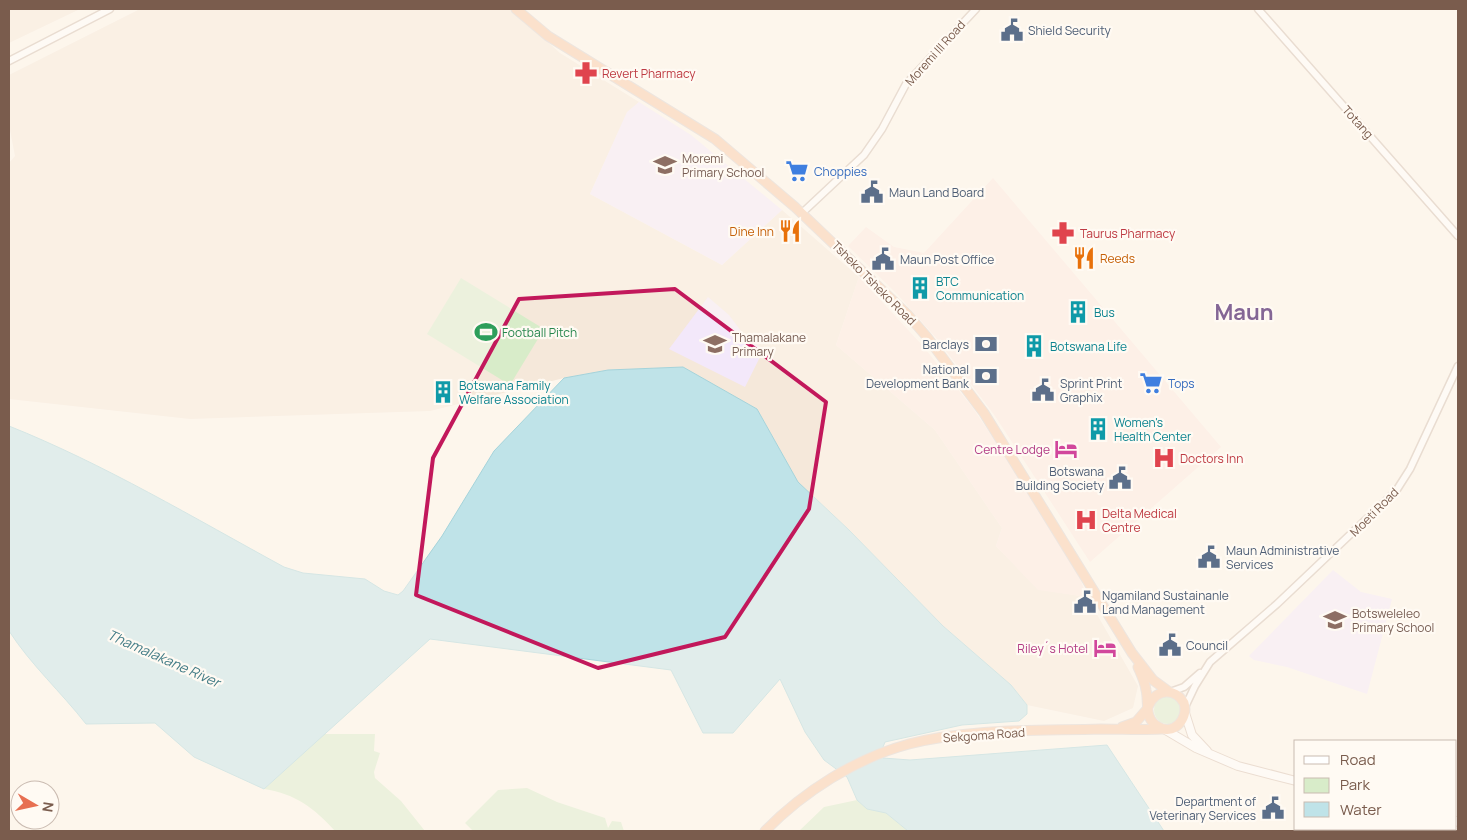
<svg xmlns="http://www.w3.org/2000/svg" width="1467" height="840" viewBox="0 0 1467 840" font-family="Manrope,sans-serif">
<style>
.residential{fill:#f5e8da}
.commercial{fill:#fde8e0}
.education{fill:#f3e8fa}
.green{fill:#d8ecc9}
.water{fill:#bfe3e8;stroke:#a5d3da}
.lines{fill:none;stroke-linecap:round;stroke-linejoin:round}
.tertiary-casing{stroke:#d1beb0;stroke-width:9}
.secondary-casing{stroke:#d6c0b0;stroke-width:10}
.trunk-casing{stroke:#dad1cd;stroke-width:11}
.tertiary{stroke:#fff;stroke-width:6}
.secondary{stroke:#fff;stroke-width:8}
.trunk{stroke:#f9c8a4;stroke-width:9}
.marked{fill:none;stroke:#c2185b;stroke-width:4;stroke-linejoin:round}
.labels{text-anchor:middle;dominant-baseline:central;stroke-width:4.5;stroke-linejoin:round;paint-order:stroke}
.service-label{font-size:12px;fill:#4e5e75;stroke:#fffaf3;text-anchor:start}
.street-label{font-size:12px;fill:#7a5c4d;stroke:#fffaf3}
.health-label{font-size:12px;fill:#be3a42;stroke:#fffaf3;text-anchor:start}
.education-label{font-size:12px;fill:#785e54;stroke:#fffaf3;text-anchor:start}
.shop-label{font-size:12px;fill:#366cbe;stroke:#fffaf3;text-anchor:start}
.food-label{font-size:12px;fill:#c56008;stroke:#fffaf3;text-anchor:end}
.culture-label{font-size:12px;fill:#0d838f;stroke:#fffaf3;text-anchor:start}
.leisure-label{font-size:12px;fill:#27864d;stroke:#fffaf3;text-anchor:start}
.hotel-label{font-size:12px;fill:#b23c85;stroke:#fffaf3;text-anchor:end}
.water-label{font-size:14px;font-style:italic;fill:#437c86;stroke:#fffaf3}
.town-label{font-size:22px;font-weight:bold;fill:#846695;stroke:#fffaf3}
</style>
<rect width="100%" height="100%" fill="#fdf6ec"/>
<!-- residential -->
<path class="residential" d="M9,9H80L9,43Z
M140,9H511L560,53L639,102L627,113L590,194L722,265L782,210L859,277L836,345L935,430L1002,528L996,546L1038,589L1087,597L1138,686L1133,708L1104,721L1027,705L1011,685L943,626L849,530L798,482L757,409L683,367L608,370L564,378L430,411L190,419L9,399V163L15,156L9,125V75Z"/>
<!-- commercial -->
<path class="commercial" d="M993,178L1221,447L1090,562L995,416L937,339L898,295L848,246L866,227L894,247L924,253Z
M859,277L922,345L973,408L1036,503L1078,573L1087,597L1038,590L996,546L1002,528L935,430L836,345Z"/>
<!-- education -->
<path class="education" d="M639,102L691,135L782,210L722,265L590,194L627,112Z
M708,297L729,315L744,335L760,347H765L745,387L669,349Z
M1333,570L1361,592L1392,599L1367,694L1287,667L1254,660L1249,656Z
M1395,829H1442L1449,831H1394Z"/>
<!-- green -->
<path class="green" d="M461,278L544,329L510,385L427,334Z
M1154 710a14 14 0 1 1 28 0a14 14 0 1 1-28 0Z
M324,734H375L374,751L380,753L374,772L375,778L401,801L425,831H335C314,808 296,794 264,789Z
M527,788L557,802L605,818L608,828L612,821L621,822L624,831H473L465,823L498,790Z
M857,800L867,809L886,813L908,831H799L824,807Z"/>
<!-- water -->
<path class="water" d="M683,367L757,409L798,482L849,530L943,626L1011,685L1027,705V714L1019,721L962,725L885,742L881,752L883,758L910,760L1107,745L1164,831H908L886,813L867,809L857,800L847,777L824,760L805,732L780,679L733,733H703L671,670L430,639L264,789L194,757L155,723L86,724C61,692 31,665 9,631V426C104,464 194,518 284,567L303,573L365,579L384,591L398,595L403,591L442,536L494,451L564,378L608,370Z"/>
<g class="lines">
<defs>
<path id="tertiary" d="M1258,9L1458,236
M9,61L110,9
M801,214L864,155L882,129L906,84L976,9
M1170,692L1184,687L1200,673
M1185,707L1195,686L1210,662L1277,604L1396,491L1410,469L1458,366"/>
<path id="secondary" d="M1185,713L1192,735L1207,751
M1164,729L1196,748L1238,766L1296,781
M1456,821L1458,822"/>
<path id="trunk" d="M516,9L548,36L715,139L795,207L908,315L927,337L984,413L1132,653L1153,680L1168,691
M1138,667C1141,674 1145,682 1146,690C1149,702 1144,718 1157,726C1173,737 1189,719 1184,703C1175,687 1156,689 1149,705
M1122,727L1136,722L1148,708
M765,831C803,792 856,758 909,744C971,728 1038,731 1101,729C1122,729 1141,730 1162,729"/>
</defs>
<!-- tertiary casing -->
<use href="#tertiary" class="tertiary-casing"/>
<!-- secondary casing -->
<use href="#secondary" class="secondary-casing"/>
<!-- trunk casing -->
<use href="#trunk" class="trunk-casing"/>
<!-- tertiary -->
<use href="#tertiary" class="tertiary"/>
<!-- secondary -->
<use href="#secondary" class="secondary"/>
<!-- trunk -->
<use href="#trunk" class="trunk"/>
</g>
<!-- marked area -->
<path d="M0 0H1467V840H0ZM675,289L826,402L809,509L725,637L598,668L416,595L433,458L519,299Z" fill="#fdf6ec" fill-opacity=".55" fill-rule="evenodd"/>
<path class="marked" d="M675,289L826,402L809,509L725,637L598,668L416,595L433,458L519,299Z"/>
<!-- icons -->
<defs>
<symbol id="civic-bare" viewBox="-9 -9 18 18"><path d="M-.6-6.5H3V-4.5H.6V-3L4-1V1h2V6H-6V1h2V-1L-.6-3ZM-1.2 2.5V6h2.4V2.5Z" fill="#5c6f8a" stroke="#fffaf3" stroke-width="2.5" paint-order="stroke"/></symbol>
<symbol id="pharmacy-bare" viewBox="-9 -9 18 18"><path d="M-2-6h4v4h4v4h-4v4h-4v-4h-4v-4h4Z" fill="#e0444e" stroke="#fffaf3" stroke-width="2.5" paint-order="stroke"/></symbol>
<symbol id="school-bare" viewBox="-9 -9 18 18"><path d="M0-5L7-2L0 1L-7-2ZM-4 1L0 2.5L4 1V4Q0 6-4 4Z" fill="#8d6e63" stroke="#fffaf3" stroke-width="2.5" paint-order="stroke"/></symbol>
<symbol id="supermarket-bare" viewBox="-9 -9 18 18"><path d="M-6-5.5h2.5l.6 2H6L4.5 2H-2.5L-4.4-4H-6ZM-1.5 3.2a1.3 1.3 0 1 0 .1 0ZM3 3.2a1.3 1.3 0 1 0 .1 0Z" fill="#3f7fe0" stroke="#fffaf3" stroke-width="2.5" paint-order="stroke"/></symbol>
<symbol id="restaurant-bare" viewBox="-9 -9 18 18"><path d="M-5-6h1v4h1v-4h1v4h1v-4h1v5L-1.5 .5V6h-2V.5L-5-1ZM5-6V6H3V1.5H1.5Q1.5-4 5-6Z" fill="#e8710a" stroke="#fffaf3" stroke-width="2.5" paint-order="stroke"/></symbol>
<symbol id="building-bare" viewBox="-9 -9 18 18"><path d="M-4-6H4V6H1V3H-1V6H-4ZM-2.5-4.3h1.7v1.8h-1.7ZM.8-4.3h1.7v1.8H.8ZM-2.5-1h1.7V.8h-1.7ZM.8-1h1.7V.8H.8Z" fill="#0f9aa8" stroke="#fffaf3" stroke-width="2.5" paint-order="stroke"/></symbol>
<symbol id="stadium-bare" viewBox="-9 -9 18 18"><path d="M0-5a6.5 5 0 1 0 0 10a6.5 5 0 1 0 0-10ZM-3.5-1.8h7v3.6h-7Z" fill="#2e9e5b" stroke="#fffaf3" stroke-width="2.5" paint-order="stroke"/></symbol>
<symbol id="bank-bare" viewBox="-9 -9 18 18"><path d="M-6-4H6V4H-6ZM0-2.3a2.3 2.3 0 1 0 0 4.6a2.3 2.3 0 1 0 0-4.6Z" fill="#5c6f8a" stroke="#fffaf3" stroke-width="2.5" paint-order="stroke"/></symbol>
<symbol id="hotel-bare" viewBox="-9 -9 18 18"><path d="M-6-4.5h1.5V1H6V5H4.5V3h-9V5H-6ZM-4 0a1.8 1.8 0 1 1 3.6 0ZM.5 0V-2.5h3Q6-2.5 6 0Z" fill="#d1479c" stroke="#fffaf3" stroke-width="2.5" paint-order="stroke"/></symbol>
<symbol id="hospital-bare" viewBox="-9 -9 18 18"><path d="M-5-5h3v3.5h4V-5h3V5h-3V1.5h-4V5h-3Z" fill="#e0444e" stroke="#fffaf3" stroke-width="2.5" paint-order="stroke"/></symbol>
</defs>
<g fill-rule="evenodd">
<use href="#civic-bare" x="996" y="14" width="32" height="32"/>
<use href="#pharmacy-bare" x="570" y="57" width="32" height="32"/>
<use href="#school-bare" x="649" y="149" width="32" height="32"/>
<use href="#supermarket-bare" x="781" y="155" width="32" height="32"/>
<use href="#civic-bare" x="856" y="176" width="32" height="32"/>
<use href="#restaurant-bare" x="774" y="215" width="32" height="32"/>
<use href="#pharmacy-bare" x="1047" y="217" width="32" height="32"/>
<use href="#restaurant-bare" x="1068" y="242" width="32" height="32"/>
<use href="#civic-bare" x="867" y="243" width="32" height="32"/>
<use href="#building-bare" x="904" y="272" width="32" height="32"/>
<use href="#building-bare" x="1062" y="296" width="32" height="32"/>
<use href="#stadium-bare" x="470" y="316" width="32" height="32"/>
<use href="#school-bare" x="699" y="328" width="32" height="32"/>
<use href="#bank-bare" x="970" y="328" width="32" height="32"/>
<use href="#building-bare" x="1018" y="330" width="32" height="32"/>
<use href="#bank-bare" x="970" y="360" width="32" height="32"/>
<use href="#supermarket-bare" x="1135" y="367" width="32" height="32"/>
<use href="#civic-bare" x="1027" y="374" width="32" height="32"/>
<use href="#building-bare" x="427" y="376" width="32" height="32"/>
<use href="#building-bare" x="1082" y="413" width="32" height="32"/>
<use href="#hotel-bare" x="1050" y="433" width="32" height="32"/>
<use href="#hospital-bare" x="1148" y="442" width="32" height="32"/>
<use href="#civic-bare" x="1104" y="462" width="32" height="32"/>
<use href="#hospital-bare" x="1070" y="504" width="32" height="32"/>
<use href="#civic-bare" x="1193" y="541" width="32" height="32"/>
<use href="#civic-bare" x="1069" y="586" width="32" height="32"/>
<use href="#school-bare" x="1319" y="604" width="32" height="32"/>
<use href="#civic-bare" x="1154" y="629" width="32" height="32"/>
<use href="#hotel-bare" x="1089" y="632" width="32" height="32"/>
<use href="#civic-bare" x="1257" y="792" width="32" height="32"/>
</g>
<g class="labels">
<!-- service labels -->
<g class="service-label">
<text x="1028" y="30">Shield Security</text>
<text x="889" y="192">Maun Land Board</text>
<text x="900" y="259">Maun Post Office</text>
<text x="969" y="344" text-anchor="end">Barclays</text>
<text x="969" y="369" text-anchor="end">National<tspan x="969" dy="14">Development Bank</tspan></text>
<text x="1060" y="383">Sprint Print<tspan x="1060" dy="14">Graphix</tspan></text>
<text x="1104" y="471" text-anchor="end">Botswana<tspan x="1104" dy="14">Building Society</tspan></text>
<text x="1226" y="550">Maun Administrative<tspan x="1226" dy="14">Services</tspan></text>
<text x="1102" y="595">Ngamiland Sustainanle<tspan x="1102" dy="14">Land Management</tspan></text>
<text x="1186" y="645">Council</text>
<text x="1256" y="801" text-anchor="end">Department of<tspan x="1256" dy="14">Veterinary Services</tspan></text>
</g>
<!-- street labels -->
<g class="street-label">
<text transform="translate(935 53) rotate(-48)">Moremi III Road</text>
<text transform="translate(1358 122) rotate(48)">Totang</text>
<text transform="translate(874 283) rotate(45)">Tsheko Tsheko Road</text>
<text transform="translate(1374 512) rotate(-45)">Moeti Road</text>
<text transform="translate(984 735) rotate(-4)">Sekgoma Road</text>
</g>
<!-- health labels -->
<g class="health-label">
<text x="602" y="73">Revert Pharmacy</text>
<text x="1080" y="233">Taurus Pharmacy</text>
<text x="1180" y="458">Doctors Inn</text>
<text x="1102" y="513">Delta Medical<tspan x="1102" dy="14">Centre</tspan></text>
</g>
<!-- education labels -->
<g class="education-label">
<text x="682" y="158">Moremi<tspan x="682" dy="14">Primary School</tspan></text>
<text x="732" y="337">Thamalakane<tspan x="732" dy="14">Primary</tspan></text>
<text x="1352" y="613">Botsweleleo<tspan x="1352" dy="14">Primary School</tspan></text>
</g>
<!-- shop labels -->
<g class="shop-label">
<text x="814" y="171">Choppies</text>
<text x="1168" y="383">Tops</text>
</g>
<!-- food labels -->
<g class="food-label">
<text x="774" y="231">Dine Inn</text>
<text x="1100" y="258" text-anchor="start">Reeds</text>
</g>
<!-- culture labels -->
<g class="culture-label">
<text x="936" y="281">BTC<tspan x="936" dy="14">Communication</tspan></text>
<text x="1094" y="312">Bus</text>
<text x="1050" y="346">Botswana Life</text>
<text x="459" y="385">Botswana Family<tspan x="459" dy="14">Welfare Association</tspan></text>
<text x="1114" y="422">Women's<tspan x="1114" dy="14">Health Center</tspan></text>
</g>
<!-- leisure labels -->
<g class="leisure-label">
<text x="502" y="332">Football Pitch</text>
</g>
<!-- hotel labels -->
<g class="hotel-label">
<text x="1050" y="449">Centre Lodge</text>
<text x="1088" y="648">Riley´s Hotel</text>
</g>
<!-- water labels -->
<g class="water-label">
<text transform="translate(164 658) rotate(24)">Thamalakane River</text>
</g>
<!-- town labels -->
<g class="town-label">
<text x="1244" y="312">Maun</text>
</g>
</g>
<!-- border -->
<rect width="1467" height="840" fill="none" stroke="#7a5c4d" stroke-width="20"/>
<!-- legend -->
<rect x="1294" y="740" width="162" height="90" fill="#fffaf3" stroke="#cabbb1"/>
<rect x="1304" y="756" width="25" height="8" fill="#ffffff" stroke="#cabbb1"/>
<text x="1340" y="765" font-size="15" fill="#7a5c4d">Road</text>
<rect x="1304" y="778" width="25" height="15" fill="#d8ecc9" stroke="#cabbb1"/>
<text x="1340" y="790" font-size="15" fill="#7a5c4d">Park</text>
<rect x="1304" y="802" width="25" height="15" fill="#bfe3e8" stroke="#cabbb1"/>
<text x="1340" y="815" font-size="15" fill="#7a5c4d">Water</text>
<!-- north arrow -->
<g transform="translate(35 805) rotate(99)"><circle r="24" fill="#fffaf3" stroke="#cabbb1"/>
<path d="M0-4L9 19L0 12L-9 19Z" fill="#e76f51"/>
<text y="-8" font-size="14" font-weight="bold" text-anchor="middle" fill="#7a5c4d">N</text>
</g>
</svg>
